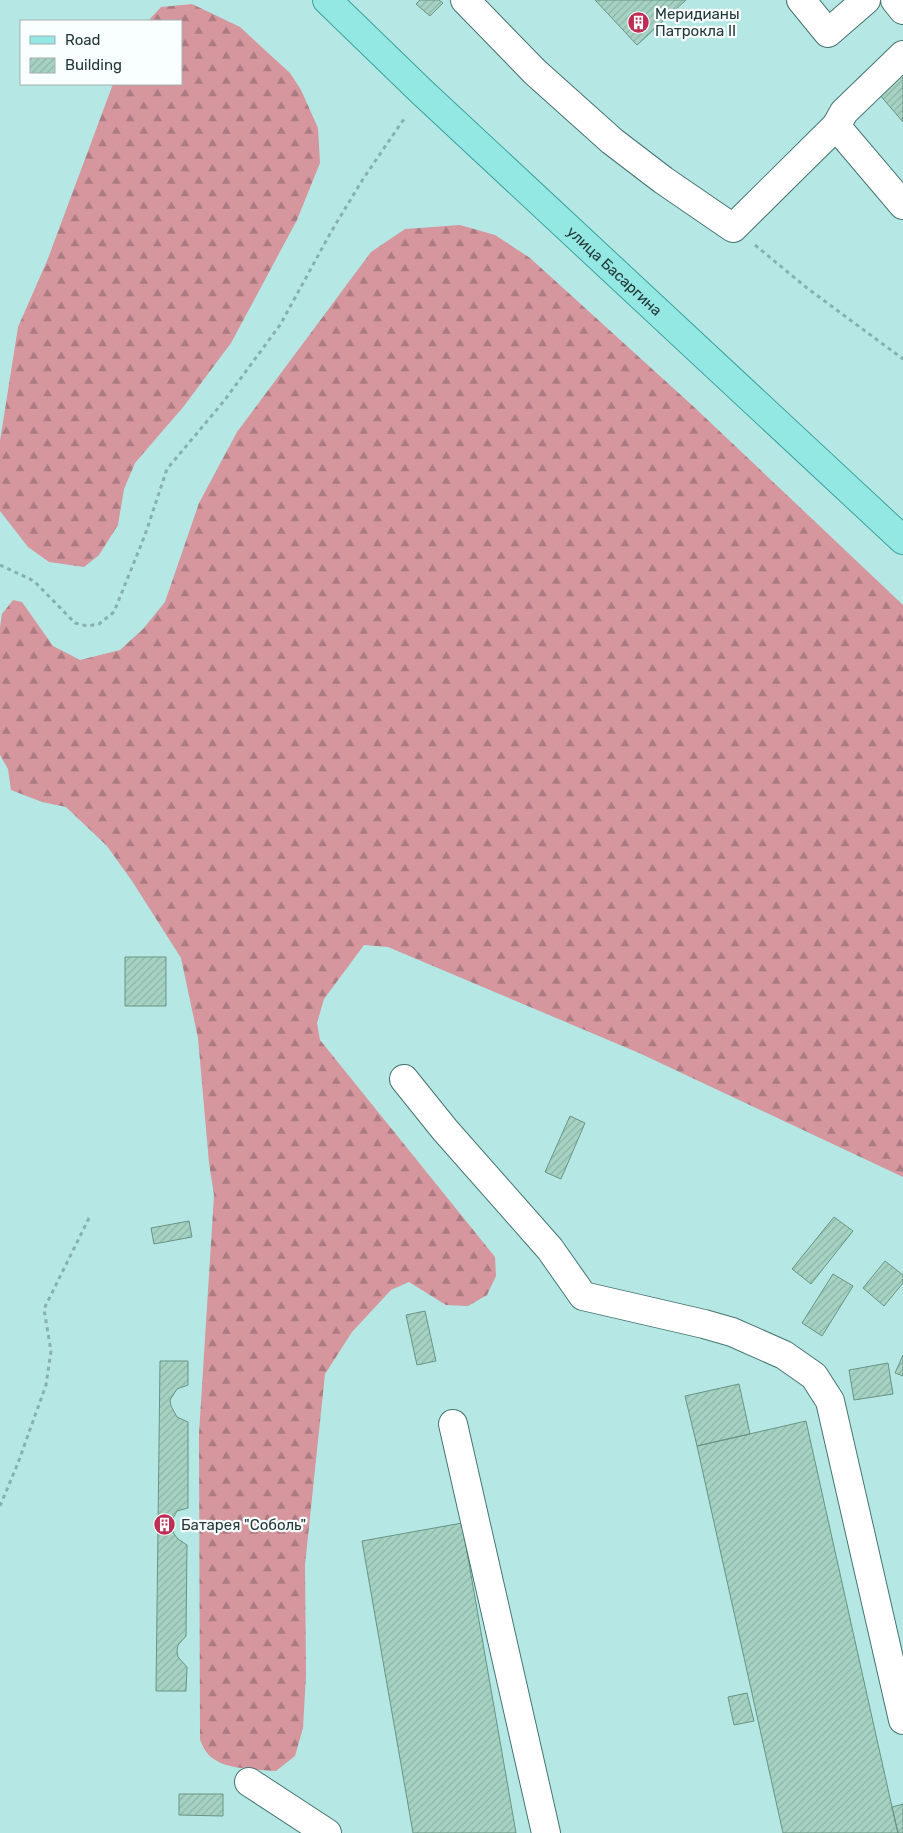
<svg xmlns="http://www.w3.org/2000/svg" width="903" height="1833" viewBox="0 0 903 1833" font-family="Rubik,sans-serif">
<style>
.forest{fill:url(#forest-firs)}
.building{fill:url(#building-hatch);stroke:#699485}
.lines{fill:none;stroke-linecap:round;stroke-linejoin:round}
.minor-casing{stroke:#457572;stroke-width:30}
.major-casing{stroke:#3da19c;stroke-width:30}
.path{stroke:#87b1ae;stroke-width:3;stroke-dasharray:4 4;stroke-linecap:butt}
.minor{stroke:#fff;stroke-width:28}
.major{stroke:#93e8e4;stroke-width:28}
.labels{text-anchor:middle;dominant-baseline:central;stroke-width:4.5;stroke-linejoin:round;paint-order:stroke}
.poi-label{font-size:15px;fill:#233837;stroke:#f9fefe;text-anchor:start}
.street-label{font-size:15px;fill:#233837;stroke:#f9fefe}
</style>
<defs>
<pattern id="forest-firs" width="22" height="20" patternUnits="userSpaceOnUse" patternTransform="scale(1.25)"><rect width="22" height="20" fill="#d5969e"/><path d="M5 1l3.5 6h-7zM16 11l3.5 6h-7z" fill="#ac7b82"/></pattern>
<pattern id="building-hatch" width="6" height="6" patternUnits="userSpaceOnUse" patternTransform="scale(1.25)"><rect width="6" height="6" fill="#a5d2c2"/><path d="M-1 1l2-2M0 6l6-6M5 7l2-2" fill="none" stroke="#8eb5a7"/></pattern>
</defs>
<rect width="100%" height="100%" fill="#b5e8e4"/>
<!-- forest -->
<path class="forest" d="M192,4L240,27L290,73L301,90L318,128L320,163L297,220L231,343L184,406L135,463L124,489L118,525L99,555L84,567L49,562L28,547L0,511V441L18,327L47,261L113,84H181V21H148L161,7Z
M460,225L495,235L530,258L694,407L903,605V1177L639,1053L388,947L364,945L324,999L317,1023L320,1040L495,1257L496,1276L487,1295L468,1306L446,1305L409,1282L391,1290L352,1332L325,1374L305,1565L306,1675L303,1728L295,1756L276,1771C256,1769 226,1770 211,1757C205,1752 203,1746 200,1740L199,1434L214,1195L209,1163L198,1038L181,958L132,881L107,846L66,807L42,802L11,790L8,769L0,755V627L2,614L13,600L22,602L53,646L80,660L120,650L143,629L165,602L199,503L237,432L371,252L405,229Z"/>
<!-- building -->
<path class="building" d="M420,0H439L443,3L430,16L416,4Z
M595,0H686L637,45Z
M903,73V122L879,94Z
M125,957H166V1006H125Z
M570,1116L585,1123L561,1179L545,1172Z
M834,1217L853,1231L811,1284L792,1269Z
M189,1221L192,1237L154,1244L151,1228Z
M885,1261L903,1275V1283L884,1306L863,1288Z
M833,1274L853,1286L822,1336L802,1323Z
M425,1311L436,1361L417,1365L406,1315Z
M903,1355V1376L895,1373Z
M160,1361H188V1385L177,1389L170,1400L171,1406L177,1417L188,1422V1508L177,1511L171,1522L174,1534L178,1539L187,1545L186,1636L178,1645L177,1651L178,1657L187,1667L186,1691H156Z
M888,1363L893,1394L854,1400L849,1370Z
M739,1384L750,1434L697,1446L685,1396Z
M806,1421L892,1807L898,1833H783L697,1446Z
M462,1523L516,1833H413L362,1541Z
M747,1693L754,1721L734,1725L728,1697Z
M179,1794H223V1816L179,1815Z
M903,1804V1833H898L892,1807Z"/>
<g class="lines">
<defs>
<path id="minor" d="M465,0L535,72L612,141L663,180L733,228L836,126L844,112L903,55
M801,0L828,33L866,0
M895,0L903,10
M836,126L903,205
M404,1079L445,1130L550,1249L583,1296L704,1324L732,1332L784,1355L814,1376L830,1401L903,1720
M453,1424L546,1833
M249,1782L327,1833"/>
<g id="major">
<path id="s1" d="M327,0L422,92L903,540"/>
</g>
</defs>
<!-- minor casing -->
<use href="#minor" class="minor-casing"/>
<!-- major casing -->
<use href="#major" class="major-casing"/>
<!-- path -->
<path class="path" d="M755,245L807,288L903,359
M0,565L34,581L75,623L87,626L99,624L114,612L145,535L167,469L224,401L280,325L331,232L363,179L406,116
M0,1506L18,1463L46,1385L51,1351L44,1309L90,1216"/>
<!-- minor -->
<use href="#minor" class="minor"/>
<!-- major -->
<use href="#major" class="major"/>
</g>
<!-- icons -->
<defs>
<symbol id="building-disc" viewBox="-11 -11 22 22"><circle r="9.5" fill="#bd2d54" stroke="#f9fefe"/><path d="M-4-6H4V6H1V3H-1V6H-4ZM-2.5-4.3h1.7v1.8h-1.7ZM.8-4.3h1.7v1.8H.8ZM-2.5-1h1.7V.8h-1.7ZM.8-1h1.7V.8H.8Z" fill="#fff"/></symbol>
</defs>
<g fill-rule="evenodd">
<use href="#building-disc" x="626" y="10" width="25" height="25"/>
<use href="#building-disc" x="152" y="1512" width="25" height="25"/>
</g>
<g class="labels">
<!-- poi labels -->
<g class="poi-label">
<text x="655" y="14">Меридианы<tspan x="655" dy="17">Патрокла II</tspan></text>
<text x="181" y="1525">Батарея "Соболь"</text>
</g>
<!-- street labels -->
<g class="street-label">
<text stroke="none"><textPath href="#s1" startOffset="395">улица Басаргина</textPath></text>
</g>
</g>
<!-- legend -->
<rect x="20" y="20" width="162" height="65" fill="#f9fefe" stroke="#a3afae"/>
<rect x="30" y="36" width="25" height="8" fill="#93e8e4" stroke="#a3afae"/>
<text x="65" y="45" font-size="15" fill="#233837">Road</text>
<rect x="30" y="58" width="25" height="15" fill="url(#building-hatch)" stroke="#a3afae"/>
<text x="65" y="70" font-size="15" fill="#233837">Building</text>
</svg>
